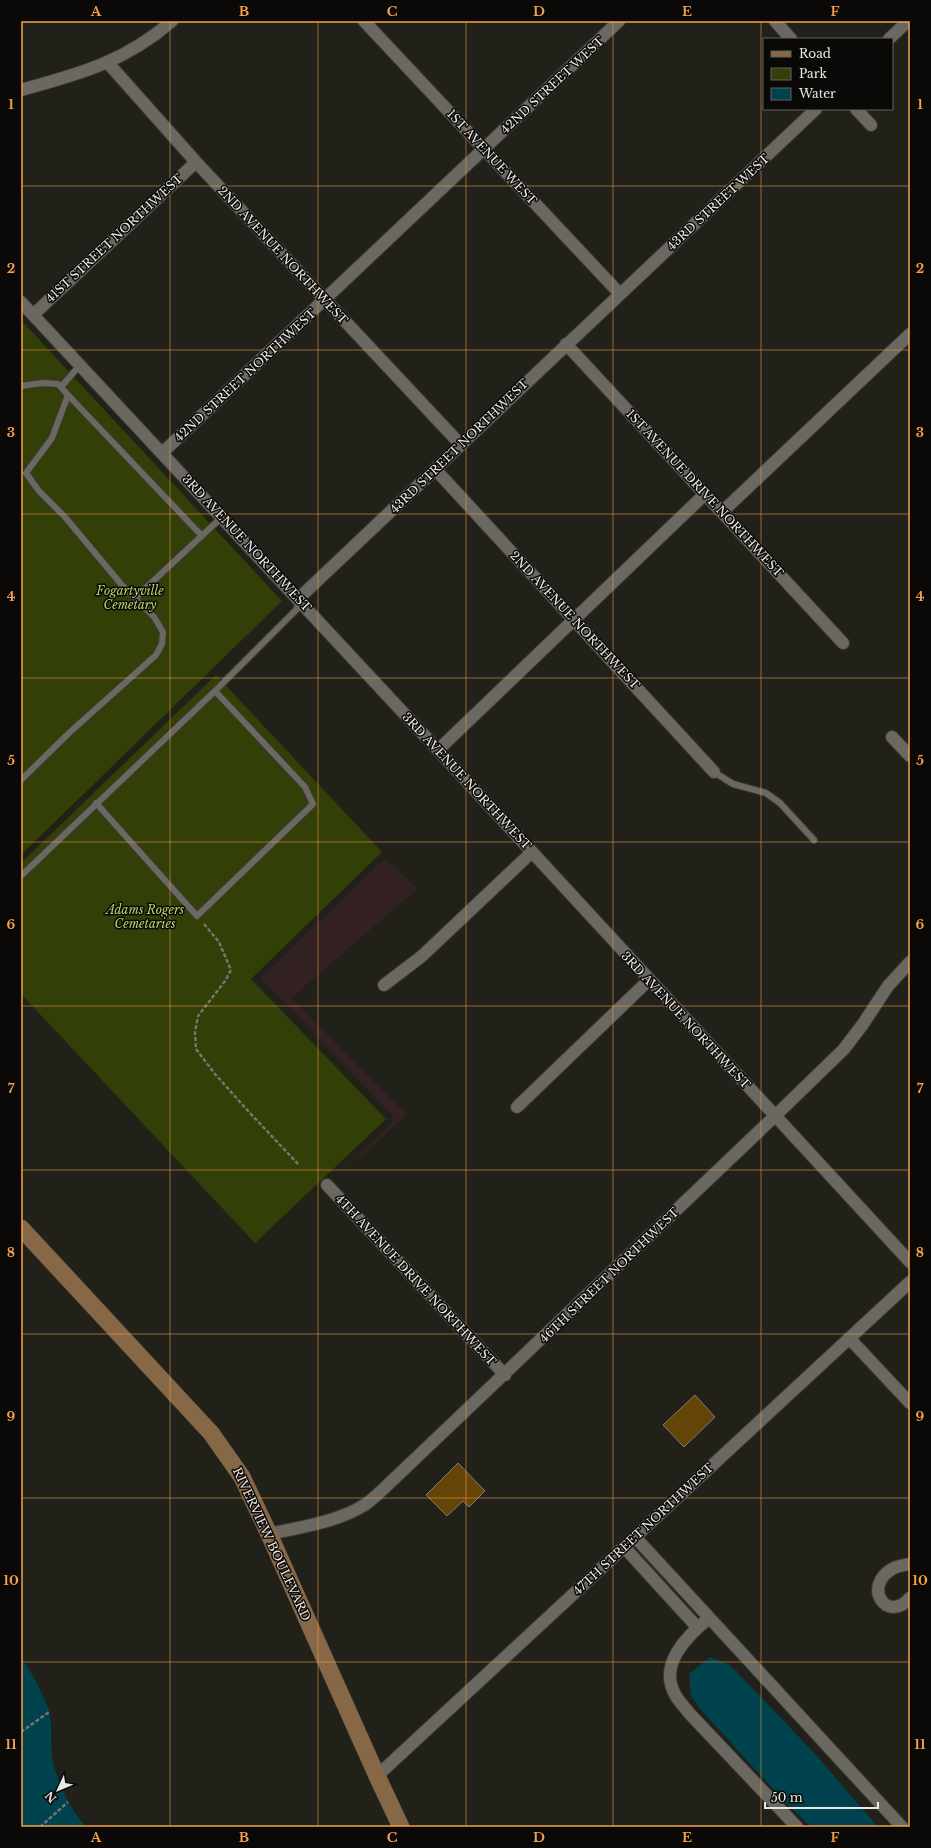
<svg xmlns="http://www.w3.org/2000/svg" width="931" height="1848" viewBox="0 0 931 1848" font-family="'Libre Baskerville',serif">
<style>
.commercial{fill:#342124}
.green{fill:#323f07}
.water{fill:#00424d}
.building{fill:#654407;stroke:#817c75}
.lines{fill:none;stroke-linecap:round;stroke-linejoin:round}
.lane-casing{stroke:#3c3a36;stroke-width:8}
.street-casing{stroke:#3c3a36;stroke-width:14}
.secondary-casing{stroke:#3c3a36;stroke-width:18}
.path{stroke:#76756f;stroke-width:2.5;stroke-dasharray:4 2;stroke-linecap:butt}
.lane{stroke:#6a6861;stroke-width:6}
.street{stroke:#6a6861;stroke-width:12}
.secondary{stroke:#866846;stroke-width:17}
.grid{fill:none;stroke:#f8a04b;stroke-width:1;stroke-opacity:0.55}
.labels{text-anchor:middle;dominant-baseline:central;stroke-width:3;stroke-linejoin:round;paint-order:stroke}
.street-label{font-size:12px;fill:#e8e7e3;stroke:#0a0907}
.park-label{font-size:12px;font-style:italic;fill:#b9d56e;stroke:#0a0907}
.neatline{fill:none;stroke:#f8a04b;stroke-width:1.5}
.grid-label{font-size:13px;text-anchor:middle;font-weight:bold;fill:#f8a04b}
</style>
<rect width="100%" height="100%" fill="#212019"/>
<!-- commercial -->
<path class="commercial" d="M385,858L417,889L291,998L407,1115L333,1180L391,1124L393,1120V1116L261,978Z"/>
<!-- green -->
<path class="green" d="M21,320L282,601L21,855Z
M216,675L382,852L251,979L386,1119L255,1243L21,994V863Z"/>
<!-- water -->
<path class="water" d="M21,1657C32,1673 43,1693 49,1711C53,1725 50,1742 52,1757C55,1777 71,1813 87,1827H21Z
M710,1657L730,1665L760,1696L817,1756L878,1827H811L784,1801L701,1710L691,1696L689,1674Z"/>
<!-- building -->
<path class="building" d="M695,1395L715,1417L684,1447L663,1425Z
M458,1463L485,1491L469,1507L463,1501L447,1516L426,1495Z"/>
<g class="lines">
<defs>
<path id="lane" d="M21,386L42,383L58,384L68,395L52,438L26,473L39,491L65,517L121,584L154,617L163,632L162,644L156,655L69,733L21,780
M61,387L80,365
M68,395L202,536
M135,598L222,517
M714,772L733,784L766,793L780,803L814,840
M96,803L197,916L313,804L305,787L215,691
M22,875L215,691L297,609L298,601"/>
<path id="street" d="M364,21L620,294
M775,21L791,39
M889,39L908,21
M108,63L196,162L461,445
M21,90C79,74 125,62 172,21
M856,109L871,125
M21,302L438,750L910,1262
M33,315L196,162
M566,344L843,643
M162,453L619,21
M435,469L714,772
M722,512L910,334
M298,599L816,109
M892,737L910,756
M438,750L705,494
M384,985L422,956L532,852
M517,1107L649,980
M327,1185L505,1375
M849,1338L910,1403
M269,1534C302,1527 338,1522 366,1504C377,1496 386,1486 396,1477L775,1116L844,1049L863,1024L888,986L910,962
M635,1537L902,1827
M624,1547L697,1627
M910,1564C904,1565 897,1566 892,1569C862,1587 887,1624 910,1598
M709,1618C687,1636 657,1665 676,1696C679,1702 685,1707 689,1713L797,1827
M377,1776L910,1282"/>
<path id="secondary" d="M21,1228L211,1433L242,1477L269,1534L377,1776L401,1827"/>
</defs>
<!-- lane casing -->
<use href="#lane" class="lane-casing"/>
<!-- street casing -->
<use href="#street" class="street-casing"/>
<!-- secondary casing -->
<use href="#secondary" class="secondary-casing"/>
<!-- path -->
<path class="path" d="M204,924L219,942L231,970L225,981L198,1016L195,1032L196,1049L215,1074L249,1112L299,1165
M21,1732L49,1712
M40,1827L68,1802"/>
<!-- lane -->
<use href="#lane" class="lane"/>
<!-- street -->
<use href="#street" class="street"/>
<!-- secondary -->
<use href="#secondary" class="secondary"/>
</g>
<!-- grid -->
<path class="grid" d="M170,21V1827M318,21V1827M466,21V1827M613,21V1827M761,21V1827M21,186H910M21,350H910M21,514H910M21,678H910M21,842H910M21,1006H910M21,1170H910M21,1334H910M21,1498H910M21,1662H910"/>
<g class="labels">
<!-- street labels -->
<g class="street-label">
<text transform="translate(552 85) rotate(-43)">42ND STREET WEST</text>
<text transform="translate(492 157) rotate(47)">1ST AVENUE WEST</text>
<text transform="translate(718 202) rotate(-43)">43RD STREET WEST</text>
<text transform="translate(114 238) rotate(-43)">41ST STREET NORTHWEST</text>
<text transform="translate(283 255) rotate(47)">2ND AVENUE NORTHWEST</text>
<text transform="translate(245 375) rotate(-43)">42ND STREET NORTHWEST</text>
<text transform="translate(459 446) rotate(-44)">43RD STREET NORTHWEST</text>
<text transform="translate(705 493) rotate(47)">1ST AVENUE DRIVE NORTHWEST</text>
<text transform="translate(247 543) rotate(47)">3RD AVENUE NORTHWEST</text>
<text transform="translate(575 620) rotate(47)">2ND AVENUE NORTHWEST</text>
<text transform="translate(467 781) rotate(47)">3RD AVENUE NORTHWEST</text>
<text transform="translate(686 1020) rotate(47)">3RD AVENUE NORTHWEST</text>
<text transform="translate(609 1275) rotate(-44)">46TH STREET NORTHWEST</text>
<text transform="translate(416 1280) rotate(47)">4TH AVENUE DRIVE NORTHWEST</text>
<text transform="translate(643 1529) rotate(-43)">47TH STREET NORTHWEST</text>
<text transform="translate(272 1544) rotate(65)">RIVERVIEW BOULEVARD</text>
</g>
<!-- park labels -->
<g class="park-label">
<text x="130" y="590">Fogartyville<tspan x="130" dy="14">Cemetary</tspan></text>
<text x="145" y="909">Adams Rogers<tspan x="145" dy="14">Cemetaries</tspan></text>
</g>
</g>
<!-- border -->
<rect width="931" height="1848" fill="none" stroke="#0a0907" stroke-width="44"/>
<!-- legend -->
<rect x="763" y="38" width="130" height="72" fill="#0a0907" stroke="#63625f"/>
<rect x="771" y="51" width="20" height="6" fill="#866846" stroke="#63625f"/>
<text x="799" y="58" font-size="12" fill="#e8e7e3">Road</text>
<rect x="771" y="68" width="20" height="12" fill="#323f07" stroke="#63625f"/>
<text x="799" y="78" font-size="12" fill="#e8e7e3">Park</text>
<rect x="771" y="88" width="20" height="12" fill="#00424d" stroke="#63625f"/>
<text x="799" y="98" font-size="12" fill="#e8e7e3">Water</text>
<!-- north arrow -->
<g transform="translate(58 1790) rotate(226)" stroke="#0a0907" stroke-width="3" paint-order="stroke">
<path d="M0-3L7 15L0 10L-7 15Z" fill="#e8e7e3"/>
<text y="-6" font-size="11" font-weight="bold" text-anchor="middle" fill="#e8e7e3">N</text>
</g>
<!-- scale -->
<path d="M765 1802v6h113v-6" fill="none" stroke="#e8e7e3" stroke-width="2"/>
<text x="771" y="1802" font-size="12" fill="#e8e7e3" stroke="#0a0907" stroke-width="3" paint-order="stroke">50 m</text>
<rect x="22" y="22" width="887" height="1804" class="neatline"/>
<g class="grid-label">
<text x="96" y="16">A</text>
<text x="244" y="16">B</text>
<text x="392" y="16">C</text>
<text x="539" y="16">D</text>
<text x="687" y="16">E</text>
<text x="835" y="16">F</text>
<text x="11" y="109">1</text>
<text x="920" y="109">1</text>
<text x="11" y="273">2</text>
<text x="920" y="273">2</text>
<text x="11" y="437">3</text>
<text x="920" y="437">3</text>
<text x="11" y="601">4</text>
<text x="920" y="601">4</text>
<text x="11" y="765">5</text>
<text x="920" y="765">5</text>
<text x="11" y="929">6</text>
<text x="920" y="929">6</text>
<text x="11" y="1093">7</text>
<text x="920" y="1093">7</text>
<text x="11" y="1257">8</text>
<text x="920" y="1257">8</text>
<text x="11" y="1421">9</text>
<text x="920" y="1421">9</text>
<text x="11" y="1585">10</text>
<text x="920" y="1585">10</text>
<text x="11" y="1749">11</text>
<text x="920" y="1749">11</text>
<text x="96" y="1842">A</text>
<text x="244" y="1842">B</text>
<text x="392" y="1842">C</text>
<text x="539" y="1842">D</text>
<text x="687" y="1842">E</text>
<text x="835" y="1842">F</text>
</g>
</svg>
